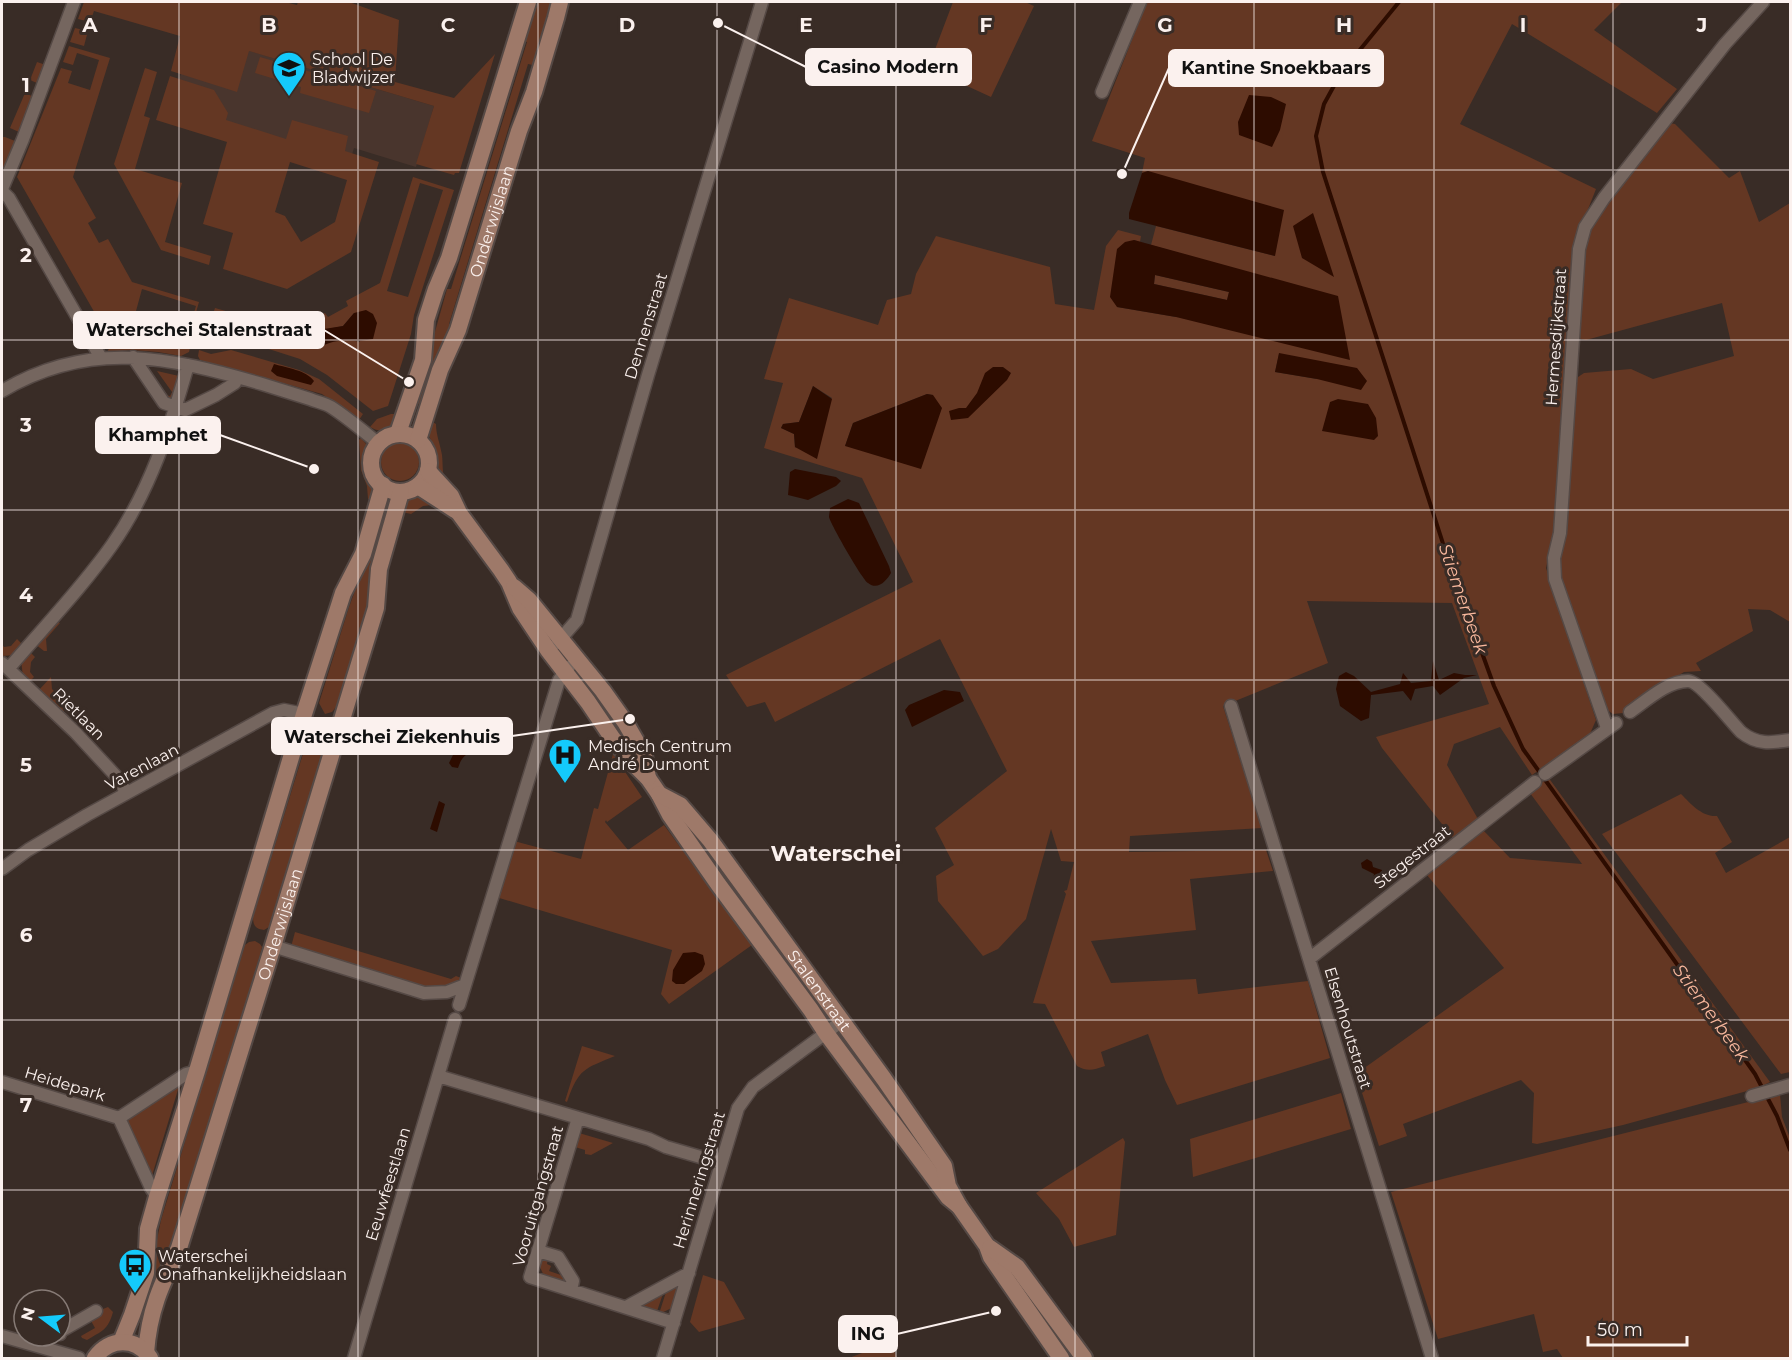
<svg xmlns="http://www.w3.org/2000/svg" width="1792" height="1360" viewBox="0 0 1792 1360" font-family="Montserrat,sans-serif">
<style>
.built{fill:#49352d}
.green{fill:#643723;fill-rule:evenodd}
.water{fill:#2d0c00;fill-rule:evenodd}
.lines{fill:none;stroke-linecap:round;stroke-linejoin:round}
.stream{stroke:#2d0c00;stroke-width:4}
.street-casing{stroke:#554945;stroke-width:15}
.secondary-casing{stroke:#554945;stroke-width:20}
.street{stroke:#75665f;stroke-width:12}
.secondary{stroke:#9e7969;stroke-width:16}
.grid{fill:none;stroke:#fbf1ee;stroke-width:1.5;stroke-opacity:0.55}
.labels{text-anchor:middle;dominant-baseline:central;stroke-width:6;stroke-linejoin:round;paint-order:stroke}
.poi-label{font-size:16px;fill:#fbf1ee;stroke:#392c26;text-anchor:start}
.street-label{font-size:16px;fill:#fbf1ee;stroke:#392c26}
.water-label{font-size:18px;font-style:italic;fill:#f9b89d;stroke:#392c26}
.district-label{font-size:22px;font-weight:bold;fill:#fbf1ee;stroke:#392c26}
.grid-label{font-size:20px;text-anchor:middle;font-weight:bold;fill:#fbf1ee;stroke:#392c26;stroke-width:6;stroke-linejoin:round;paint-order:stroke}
.leader{fill:none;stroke:#fbf1ee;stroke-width:2}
.callout-dot{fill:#fbf1ee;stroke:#392c26;stroke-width:2}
.callout{fill:#fbf1ee;stroke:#fbf1ee;stroke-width:2}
.callout-label{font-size:18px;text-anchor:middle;font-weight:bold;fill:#111}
</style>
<rect width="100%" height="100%" fill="#392c26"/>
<!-- built -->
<path class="built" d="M193,34L434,106L416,167L354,148L347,170L168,116Z"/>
<!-- green -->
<path class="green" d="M84,2H285L297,5L298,2H349L399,20L395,82L454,98L495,54L459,173H455L454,175L416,164L434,106L249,51L237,92L171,71L180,36L94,11L90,22L78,19Z
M535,2H552L533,65L528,64L449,324L453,325L425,406L415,403L447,289H451L527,42L523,41Z
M953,2H1025L1034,6L991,97L928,68Z
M1147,2H1622L1594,30L1677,89L1657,113L1512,24L1460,124L1596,189L1579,232L1556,523L1546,568L1596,720L1589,736L1532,775L1500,727L1454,744L1447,765L1478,819L1453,838L1382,748L1376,737L1489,704L1452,603L1307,601L1328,663L1223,706L1262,828L1130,836L1129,852L1266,850L1273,871L1190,879L1196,930L1091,941L1111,983L1196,979L1198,994L1308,981L1330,1058L1177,1105L1165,1080L1148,1034L1101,1052L1105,1066C1093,1070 1088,1072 1077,1066L1045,1004L1033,1003L1066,894L1064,891L1067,890L1074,862L1061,861L1051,829L1026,919L998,949L983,956L938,901L936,876L954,865L935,828L1007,771L940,639L775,722L765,702L747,707L726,675L913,582L862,478L764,448L783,383L764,379L789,298L878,325L887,300L911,294L916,274L936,236L1050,267L1055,304L1094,310L1106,246L1118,230L1141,236L1140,242L1134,240L1117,307L1176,317L1338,299L1151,245L1156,226L1275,256L1148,171L1142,173L1145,158L1092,141ZM1279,354L1317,379L1275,372ZM813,386L832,398L795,448L794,434L781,428L783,424L799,422ZM927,394L933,395L845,446L853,423Z
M75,28L88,31L84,46L70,42Z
M69,46L110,58L73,177L96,218L88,223L99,243L108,239L132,282L199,302L189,337L150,330H121L108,336L17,177L61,68L72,71L68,83L90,90L99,60L77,53L73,65L63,62ZM142,289L196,306L190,326L136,311Z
M260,57L376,91L369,113L300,93L301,87L255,73Z
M37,62L46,65L39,84L30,80Z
M145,68L157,72L144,116L150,118L135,169L182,183L165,242L211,256L209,265L161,250L114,164Z
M170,76L214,90L228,113L226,120L286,139L292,120L348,136L345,151L379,162L351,252L287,289L223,269L233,233L203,224L227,142L156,120ZM290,162L347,180L335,222L301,242L285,216L275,212Z
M25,93L34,97L19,132L10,128Z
M1669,123L1675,124L1729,178L1740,171L1759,222L1790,203V622L1770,610L1748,609L1753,631L1696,663L1701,671L1684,672L1629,706L1623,713L1613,714L1606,709L1559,578V563L1575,379L1584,373L1631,369L1653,379L1734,356L1722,303L1586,340L1577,338L1586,238L1596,216Z
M2,137H5L15,141L4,171L2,170Z
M413,177L454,190L414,315L411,334L388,406L373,411L327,375L300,359L231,337L213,342L204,340L215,308L293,330L325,313L328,317L348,306L346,301L380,283ZM420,183L443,190L408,297L387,291ZM354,313L360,342L346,339L329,342L328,329L343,326Z
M1155,275L1229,292L1227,300L1154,284Z
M136,339L173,343L190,348L189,352L181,356L158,352L132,350L108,352V350L117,341Z
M199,350L211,354L231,350L299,370L319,379L363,414L359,420L322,394L200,360L198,356Z
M157,371L179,376L172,399L168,400L162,394L170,396L172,392Z
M391,414H397L394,428C385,431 378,432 370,427L377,419Z
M431,421L436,424C436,435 440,443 442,455C443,464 442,471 445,481L439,475L437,453L429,436Z
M361,438L366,444L367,450L368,472L375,494L374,502L368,499L367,486L361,470L359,440Z
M381 462a19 19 0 1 1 38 0a19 19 0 1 1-38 0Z
M419,496L434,501L432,505L423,506L411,514L402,512C406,502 409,498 419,496Z
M379,518L390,521L364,617L336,707L332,712L325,714L319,703L349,607L370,550Z
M58,622L60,623L46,639L47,651H44L35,644Z
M17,639L24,646L16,655L2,656V644L4,647L11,646Z
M29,651L35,657L31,662L30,672L34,677L29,682L23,677L21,660Z
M51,677L52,689L69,707L62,713L38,691Z
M316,730C323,733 325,736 326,744L269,927L264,930C255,929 253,925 253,917L309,734Z
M613,754L642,797L607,822L606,820L605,822L628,850L664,825L752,945L669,1004L661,994L672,950L496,897L514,841L581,859L594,808L598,809Z
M1548,777L1770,1082L1758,1088L1623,1125L1537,1144L1532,1143L1534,1093L1521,1080L1403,1124L1407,1136L1379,1146L1356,1074L1504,968L1427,875L1483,830L1510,858L1582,864L1530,793Z
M1681,794C1691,804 1702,817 1717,816L1732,842L1715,853L1726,873L1790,837V1072L1781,1074L1602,834Z
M295,932L451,979L456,976L464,979L452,988L428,990L291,947Z
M255,941L260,944L262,947L260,955L170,1251L147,1317L137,1314L150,1274L161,1220L245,945L249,942Z
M582,1046L615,1056C584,1069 579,1068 567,1102L565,1101Z
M180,1083L151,1179L126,1126L129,1115Z
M1341,1093L1351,1129L1193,1177L1190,1139Z
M1780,1094L1782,1117L1790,1138V1358H1563L1557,1349L1543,1352L1534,1314L1438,1339L1391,1192Z
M579,1133L613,1143L591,1155L585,1154V1150L575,1147Z
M1123,1138L1125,1142L1116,1235L1074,1247L1059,1219L1036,1193Z
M539,1256L548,1258L547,1264L551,1266L549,1271L567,1277L568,1284L546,1280L537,1261Z
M703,1275L724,1282L745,1319L699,1332L690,1322Z
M684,1280L676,1306L659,1314L666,1292Z
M664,1291L656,1314L633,1307Z
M108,1307L113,1312C108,1330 102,1331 87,1340L82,1338L81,1336L95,1328L90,1319L98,1311Z
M891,1342L897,1358H849Z"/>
<!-- water -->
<path class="water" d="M1249,95L1271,97L1286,104L1280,130L1272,147L1239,135L1238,122Z
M1148,171L1284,210L1275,256L1129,219V213L1142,173Z
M1313,213L1334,277L1302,258L1293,226Z
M1134,240L1338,296L1350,360L1176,317L1117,307L1110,297L1117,249L1125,242ZM1155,275L1229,292L1227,300L1154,284Z
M366,310L373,314L377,323L373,339C351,344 341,335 319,348L306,345L305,339L311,331L343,326L354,313Z
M145,342L170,346L172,348L170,349L122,348L121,345L123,343Z
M1279,353L1357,368L1367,381L1361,390L1317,379L1275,372Z
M274,364C287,368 306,370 314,381L311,385L277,376L271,371Z
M993,367H1003L1011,373L1007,380L968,418L951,420L949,411L959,408H966L977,393L985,373Z
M813,386L832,399L817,459L795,447L794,434L781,428L783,424L799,422Z
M927,394L933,395L942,408L921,469L845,446L853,423Z
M1338,399L1368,404L1376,418L1378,436L1374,440L1322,431L1330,402Z
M795,469L836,477L841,481L836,486L808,500L788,495L790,472Z
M848,499L859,503L889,566L891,573C887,580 878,591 868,583C862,579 831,525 829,517C829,514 830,511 830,508Z
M1433,661L1439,680L1454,673L1465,675H1477L1464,678L1440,695L1433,686L1415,689L1411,701L1403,691L1371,695L1369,718L1361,721L1340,706L1336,689L1339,676L1346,672L1354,676L1371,692L1400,684L1403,673L1411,683L1431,681Z
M944,690L960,692L964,701L912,727L905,710L909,705Z
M479,734L487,735L483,748C469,753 463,753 458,768L452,767L449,763L453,755L459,753L462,743L468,741H474Z
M439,801L445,804L437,832L430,829Z
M1367,859L1372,862L1373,867L1382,870L1378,886L1372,884L1374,874L1362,868L1361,863Z
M695,952L703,955L705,964L702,971L684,984H676L672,981L673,970L683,953Z"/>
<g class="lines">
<!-- stream -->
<path class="stream" d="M1399,2L1341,73L1324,104L1316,136L1323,172L1448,559L1494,686L1523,749L1669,953L1755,1074L1777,1116L1790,1150"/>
<defs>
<path id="street" d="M1102,92L1140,2
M2,189L23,139L74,2
M2,191L9,198L101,358
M133,357L164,403L185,410L216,395L235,383L236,377
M2,391C90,339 169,357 262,384C278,389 294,394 310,399C317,402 325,403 331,407C348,418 363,431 378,443
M557,643L577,620L648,375L762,2
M2,663L75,732L115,775L127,793
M9,668C43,628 81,589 112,545C150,491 170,428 188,365
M1231,706L1432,1358
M1630,712C1646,701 1667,681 1688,681C1700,681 1731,722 1741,732C1757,745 1771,743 1790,740
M1607,728L1555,579L1554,558L1560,533L1579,249L1585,227L1604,198L1725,44L1763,2
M1545,774L1616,723
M2,869L28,850L87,815L273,713L284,710L304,714
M273,946L424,993L447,992L465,985
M1309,959L1535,782
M459,1005L559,680L569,667
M438,1076L649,1139L666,1147L721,1163
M2,1082L119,1118
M1752,1096L1790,1085
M578,1118L530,1277L674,1323
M157,1197L151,1188L119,1118L186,1074L197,1071
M538,1251L558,1257L573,1281L571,1290
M626,1307L689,1273
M60,1334L61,1331L96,1311
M2,1336L79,1358
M354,1358L455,1019
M663,1358L738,1108L753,1087L842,1021"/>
<g id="secondary">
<path d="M398,433L423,360L426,320L436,289L449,258L528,2"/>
<circle cx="400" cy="463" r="29"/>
<path id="s1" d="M418,440L440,370L458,330L519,131L534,92L556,18L560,2"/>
<path d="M428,471L451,496L459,513L501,570L509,582L520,608L548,650L588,702L613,739L634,764L648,778L659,794L670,815L718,884L811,1010L826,1033L948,1197L959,1206"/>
<path d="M418,486L455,510"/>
<path d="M514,587L529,600L603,691L625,722L644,755L648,778"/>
<path id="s2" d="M659,794L680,805L710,840L884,1079L944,1166L948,1186L959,1206L987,1246L991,1257L1061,1358"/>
<path d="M990,1248L1017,1267L1084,1358"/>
<path d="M121,1342L132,1315L146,1273L148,1229L157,1197L197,1071L304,714L343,593L363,554L383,485"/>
<path id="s3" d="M146,1353C149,1311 161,1285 179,1248L273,946L376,608L379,569L401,492"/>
<path d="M95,1358C109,1337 137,1337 150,1358"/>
</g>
</defs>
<!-- street casing -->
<use href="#street" class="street-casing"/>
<!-- secondary casing -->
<use href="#secondary" class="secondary-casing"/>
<!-- street -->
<use href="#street" class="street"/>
<!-- secondary -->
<use href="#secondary" class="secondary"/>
</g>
<!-- grid -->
<path class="grid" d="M179,2V1358M358,2V1358M538,2V1358M717,2V1358M896,2V1358M1075,2V1358M1254,2V1358M1434,2V1358M1613,2V1358M2,170H1790M2,340H1790M2,510H1790M2,680H1790M2,850H1790M2,1020H1790M2,1190H1790"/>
<!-- icons -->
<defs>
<symbol id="school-pin" viewBox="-11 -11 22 30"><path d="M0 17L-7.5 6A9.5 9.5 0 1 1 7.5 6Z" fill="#14cafb" stroke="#392c26"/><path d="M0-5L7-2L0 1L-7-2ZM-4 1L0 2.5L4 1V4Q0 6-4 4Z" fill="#111"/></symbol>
<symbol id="hospital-pin" viewBox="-11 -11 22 30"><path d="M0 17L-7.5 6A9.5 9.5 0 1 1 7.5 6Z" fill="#14cafb" stroke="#392c26"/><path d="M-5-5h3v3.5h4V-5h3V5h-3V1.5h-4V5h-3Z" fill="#111"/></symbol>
<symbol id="bus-pin" viewBox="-11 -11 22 30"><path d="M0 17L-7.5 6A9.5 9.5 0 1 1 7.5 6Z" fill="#14cafb" stroke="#392c26"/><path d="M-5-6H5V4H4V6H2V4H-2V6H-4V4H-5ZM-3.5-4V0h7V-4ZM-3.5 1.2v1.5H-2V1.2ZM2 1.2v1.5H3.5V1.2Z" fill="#111"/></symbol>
</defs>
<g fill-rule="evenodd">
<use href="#school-pin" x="270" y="49" width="38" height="52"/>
<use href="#hospital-pin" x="546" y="736" width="38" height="52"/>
<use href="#bus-pin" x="116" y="1246" width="38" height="52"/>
</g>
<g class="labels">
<!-- poi labels -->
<g class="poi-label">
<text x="312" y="59">School De<tspan x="312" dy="18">Bladwijzer</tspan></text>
<text x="588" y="746">Medisch Centrum<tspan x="588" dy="18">André Dumont</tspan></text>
<text x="158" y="1256">Waterschei<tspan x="158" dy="18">Onafhankelijkheidslaan</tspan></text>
</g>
<!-- street labels -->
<g class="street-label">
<text stroke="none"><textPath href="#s1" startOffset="231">Onderwijslaan</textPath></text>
<text transform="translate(646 326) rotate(-73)">Dennenstraat</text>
<text transform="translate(1556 337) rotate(-86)">Hermesdijkstraat</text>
<text transform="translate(79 714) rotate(45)">Rietlaan</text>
<text transform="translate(142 767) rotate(-28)">Varenlaan</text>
<text transform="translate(1412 857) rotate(-38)">Stegestraat</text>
<text stroke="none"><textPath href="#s3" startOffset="450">Onderwijslaan</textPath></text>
<text stroke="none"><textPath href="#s2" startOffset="256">Stalenstraat</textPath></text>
<text transform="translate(1348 1028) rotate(73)">Elsenhoutstraat</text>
<text transform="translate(65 1084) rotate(17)">Heidepark</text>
<text transform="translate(699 1180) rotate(-73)">Herinneringstraat</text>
<text transform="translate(388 1184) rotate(-73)">Eeuwfeestlaan</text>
<text transform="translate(538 1196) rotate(-74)">Vooruitgangstraat</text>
</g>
<!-- water labels -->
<g class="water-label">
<text transform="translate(1463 599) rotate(71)">Stiemerbeek</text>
<text transform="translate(1711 1013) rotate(54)">Stiemerbeek</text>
</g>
<!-- district labels -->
<g class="district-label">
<text x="836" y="853">Waterschei</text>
</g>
</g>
<g class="grid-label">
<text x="90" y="32">A</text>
<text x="269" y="32">B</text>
<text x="448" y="32">C</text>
<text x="627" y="32">D</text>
<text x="806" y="32">E</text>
<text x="986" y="32">F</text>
<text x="1165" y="32">G</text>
<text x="1344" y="32">H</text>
<text x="1523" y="32">I</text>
<text x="1702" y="32">J</text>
<text x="26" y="92">1</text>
<text x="26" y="262">2</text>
<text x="26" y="432">3</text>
<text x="26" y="602">4</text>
<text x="26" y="772">5</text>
<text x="26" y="942">6</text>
<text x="26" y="1112">7</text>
</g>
<!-- callouts -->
<path class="leader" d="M718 23L806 67M1122 174L1169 68M409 382L324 330M314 469L220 435M630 719L512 736M996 1311L897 1334"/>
<g class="callout-dot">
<circle cx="718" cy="23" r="6"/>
<circle cx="1122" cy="174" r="6"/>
<circle cx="409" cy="382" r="6"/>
<circle cx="314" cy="469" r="6"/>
<circle cx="630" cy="719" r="6"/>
<circle cx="996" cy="1311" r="6"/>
</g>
<g class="callout">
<rect x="806" y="49" width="165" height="36" rx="6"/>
<rect x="1169" y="50" width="214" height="36" rx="6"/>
<rect x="74" y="312" width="250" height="36" rx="6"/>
<rect x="96" y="417" width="124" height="36" rx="6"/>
<rect x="272" y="718" width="240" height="36" rx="6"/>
<rect x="839" y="1316" width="58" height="36" rx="6"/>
</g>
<g class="callout-label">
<text x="888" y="73">Casino Modern</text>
<text x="1276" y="74">Kantine Snoekbaars</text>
<text x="199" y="336">Waterschei Stalenstraat</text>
<text x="158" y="441">Khamphet</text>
<text x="392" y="743">Waterschei Ziekenhuis</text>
<text x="868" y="1340">ING</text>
</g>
<!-- border -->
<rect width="1792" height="1360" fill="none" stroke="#fbf1ee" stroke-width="6"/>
<!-- north arrow -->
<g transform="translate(42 1318) rotate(286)"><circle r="28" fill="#392c26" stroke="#877b76" stroke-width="1.5"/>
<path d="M0-4.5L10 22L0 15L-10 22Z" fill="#14cafb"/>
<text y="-9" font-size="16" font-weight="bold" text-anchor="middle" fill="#fbf1ee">N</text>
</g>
<!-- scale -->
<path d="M1588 1336v9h99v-9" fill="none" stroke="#fbf1ee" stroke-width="3"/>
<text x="1597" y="1336" font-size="18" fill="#fbf1ee" stroke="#392c26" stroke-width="4.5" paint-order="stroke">50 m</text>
</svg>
